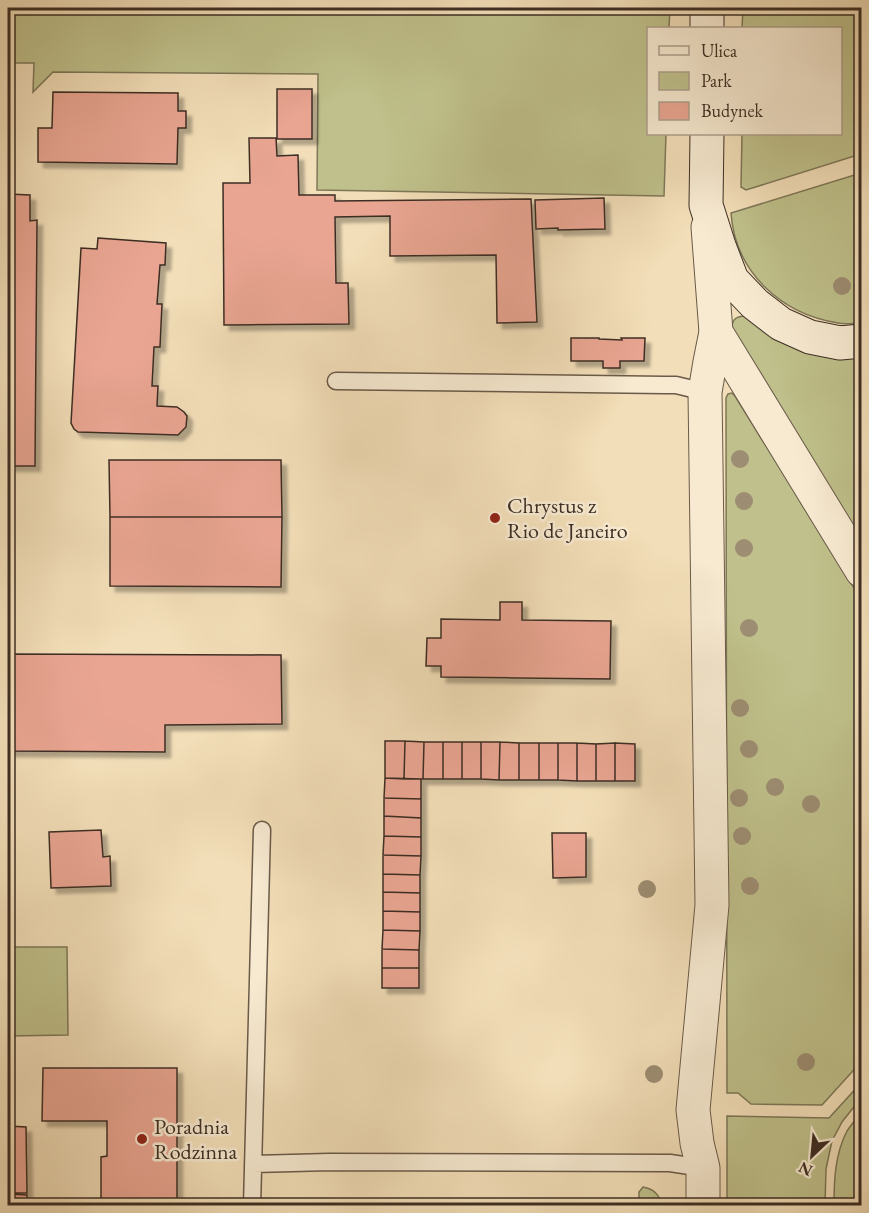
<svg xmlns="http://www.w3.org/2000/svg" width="869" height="1213" viewBox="0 0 869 1213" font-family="'EB Garamond',serif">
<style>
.green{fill:#bfc08b;stroke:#7e7758;stroke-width:1.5}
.building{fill:#e9a592;stroke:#3d2e24;stroke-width:1.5;filter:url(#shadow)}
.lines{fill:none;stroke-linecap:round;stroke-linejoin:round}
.service-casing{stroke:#6a5a49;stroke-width:19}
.minor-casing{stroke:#6a5a49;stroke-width:35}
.tertiary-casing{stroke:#6a5a49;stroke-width:35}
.secondary-casing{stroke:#3d2e24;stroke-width:35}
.service{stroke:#f7ead1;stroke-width:16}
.minor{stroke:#f7ead1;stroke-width:33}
.tertiary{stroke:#f7ead1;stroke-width:33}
.secondary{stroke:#f7ead1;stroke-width:33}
.tree{fill:#9d8d72}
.poi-dot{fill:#8f2418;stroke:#f7ead1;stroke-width:2}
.labels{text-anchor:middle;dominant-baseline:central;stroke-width:5;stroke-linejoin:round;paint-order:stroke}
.poi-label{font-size:22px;fill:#3d2e24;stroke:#f7ead1;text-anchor:start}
</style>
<defs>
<filter id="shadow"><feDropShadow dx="5.5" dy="5.5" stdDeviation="1.5" flood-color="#0004"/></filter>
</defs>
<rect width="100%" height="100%" fill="#f2deb8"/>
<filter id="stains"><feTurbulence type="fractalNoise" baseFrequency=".00333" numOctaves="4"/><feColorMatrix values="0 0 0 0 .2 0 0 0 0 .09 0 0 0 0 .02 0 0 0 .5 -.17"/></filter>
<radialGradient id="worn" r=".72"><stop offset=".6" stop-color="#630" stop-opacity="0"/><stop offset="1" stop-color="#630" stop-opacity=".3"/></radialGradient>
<!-- green -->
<path class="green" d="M8,8H670L669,28H648V134H666L664,196L317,190L318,74L53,72L33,92L34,63H8Z
M743,8H861V154L746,190L741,187L742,134H840V28H742Z
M861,173V323C854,323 846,325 838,323C781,314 735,272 731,213Z
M744,316L861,357V541L731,329C733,320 734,317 744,316Z
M732,393L735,396L861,599V1062L822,1105L751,1104L738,1093H727L726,398L728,394Z
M8,947H67L68,1035L8,1036Z
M861,1083V1098L842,1122L832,1141L826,1169L825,1205H727V1116L829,1118Z
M861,1112V1205H834C834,1180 835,1154 847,1131C851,1125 857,1118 861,1112Z
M643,1187C654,1189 660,1195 661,1205H639V1192Z"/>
<!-- building -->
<path class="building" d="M277,89H312V139H277Z
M53,92L178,93V111H186V128H178L177,164L38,162V128H52Z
M249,138H276L277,156L298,155L299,195H335V201L531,199L537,322L497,323L496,255L390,256V216L335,217L336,283H348L349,324L224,325L223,183H250Z
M8,194L30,195V221L37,220L35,466H8Z
M604,198L605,229L558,230V228L536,229L535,200Z
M98,238L166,243L165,265H160L157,304H162L160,347H154L152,386H158L157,406L177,407L184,412L187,416L186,427L178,435L78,432L74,429L71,423L81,248L97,249Z
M571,338H599V339L622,340L621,338H645L644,361H620V368H603V361H571Z
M109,460H281L282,517H110Z
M110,517H282L281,587L110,586Z
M500,602H522V620L611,621L610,679L441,677V666H426L427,638H441V619L500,620Z
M8,654L281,655L282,724L165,725V752L8,751Z
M385,741H405L404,779L385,778Z
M405,741L424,742L423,779H404Z
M424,742H443V779H423Z
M443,742H462V779H443Z
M462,742H481V779H462Z
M481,742H500L499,780L481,779Z
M500,742L519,743V780H499Z
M519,743H539V780H519Z
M539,743H558V780H539Z
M558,743H577V781L558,780Z
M577,743L596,744V781H577Z
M615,743V781H596V744Z
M615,743L635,744V781H615Z
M385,778L421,779V799L384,798Z
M384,798L421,799V818L384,816Z
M384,816L421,818V837L384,836Z
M101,830L103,857L110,856L111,886L51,888L49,832Z
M552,833H586V877L553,878Z
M384,836L421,837V856L383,855Z
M383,855L421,856L420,875L383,874Z
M383,874L420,875V893L383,892Z
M383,892L420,893V912L383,911Z
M383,911L420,912V931L383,930Z
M383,930L420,931L419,950L382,949Z
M382,949L419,950V968H382Z
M382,968H419V988H382Z
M43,1068H177V1206H101V1157L107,1156V1121H42Z
M8,1126L26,1127L27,1193H8Z
M8,1194L27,1195V1206H8Z"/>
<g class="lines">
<defs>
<path id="service" d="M336,381L665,385H676L705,392
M253,1164L329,1162L670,1163L703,1168
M252,1206L262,830"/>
<path id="minor" d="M703,1206V1168L697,1143L693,1110L712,905L705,392L710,362L716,332"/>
<path id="tertiary" d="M708,227L716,332L862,571"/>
<path id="secondary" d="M707,28V8
M707,134L706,205L719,246L732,280L755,304L781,324L810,337L840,343L862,341"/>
</defs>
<!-- service casing -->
<use href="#service" class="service-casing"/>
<!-- minor casing -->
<use href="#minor" class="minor-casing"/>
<!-- tertiary casing -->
<use href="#tertiary" class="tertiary-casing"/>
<!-- secondary casing -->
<use href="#secondary" class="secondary-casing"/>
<!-- service -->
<use href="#service" class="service"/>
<!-- minor -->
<use href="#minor" class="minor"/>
<!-- tertiary -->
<use href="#tertiary" class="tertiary"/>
<!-- secondary -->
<use href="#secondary" class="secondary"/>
</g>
<!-- trees -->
<g class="tree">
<circle cx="842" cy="286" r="9"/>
<circle cx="740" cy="459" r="9"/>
<circle cx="744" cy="501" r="9"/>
<circle cx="744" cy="548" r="9"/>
<circle cx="749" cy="628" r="9"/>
<circle cx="740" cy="708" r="9"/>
<circle cx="749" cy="749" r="9"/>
<circle cx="775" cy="787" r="9"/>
<circle cx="739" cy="798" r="9"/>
<circle cx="811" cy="804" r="9"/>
<circle cx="742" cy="836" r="9"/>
<circle cx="750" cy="886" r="9"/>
<circle cx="647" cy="889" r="9"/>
<circle cx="806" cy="1062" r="9"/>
<circle cx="654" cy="1074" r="9"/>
</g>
<!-- markers -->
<g class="poi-dot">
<circle cx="495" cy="518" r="6"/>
<circle cx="142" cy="1139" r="6"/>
</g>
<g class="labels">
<!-- poi labels -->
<g class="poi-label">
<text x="507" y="505">Chrystus z<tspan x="507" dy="25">Rio de Janeiro</tspan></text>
<text x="154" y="1126">Poradnia<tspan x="154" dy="25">Rodzinna</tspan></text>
</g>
</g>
<!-- margin -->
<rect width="869" height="1213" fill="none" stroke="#f2deb8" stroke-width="30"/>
<rect x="9" y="9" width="851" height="1195" fill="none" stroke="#3d2e24" stroke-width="3"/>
<rect x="15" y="15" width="839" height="1183" fill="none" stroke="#3d2e24" stroke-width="1.5"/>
<!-- legend -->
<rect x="647" y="27" width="195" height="108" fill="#f7ead1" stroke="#ad9f8c" stroke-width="1.5"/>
<rect x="659" y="46" width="30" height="9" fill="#f7ead1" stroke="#ad9f8c" stroke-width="1.5"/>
<text x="701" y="57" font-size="18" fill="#3d2e24">Ulica</text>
<rect x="659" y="72" width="30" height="18" fill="#bfc08b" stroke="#ad9f8c" stroke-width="1.5"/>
<text x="701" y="87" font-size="18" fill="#3d2e24">Park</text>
<rect x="659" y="102" width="30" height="18" fill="#e9a592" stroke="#ad9f8c" stroke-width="1.5"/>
<text x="701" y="117" font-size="18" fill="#3d2e24">Budynek</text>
<!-- north arrow -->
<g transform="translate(812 1156) rotate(206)" stroke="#f7ead1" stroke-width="4.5" paint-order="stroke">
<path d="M0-4.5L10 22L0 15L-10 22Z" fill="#3d2e24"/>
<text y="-9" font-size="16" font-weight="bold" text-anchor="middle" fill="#3d2e24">N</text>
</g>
<rect width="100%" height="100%" filter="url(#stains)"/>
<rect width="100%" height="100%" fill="url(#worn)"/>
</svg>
